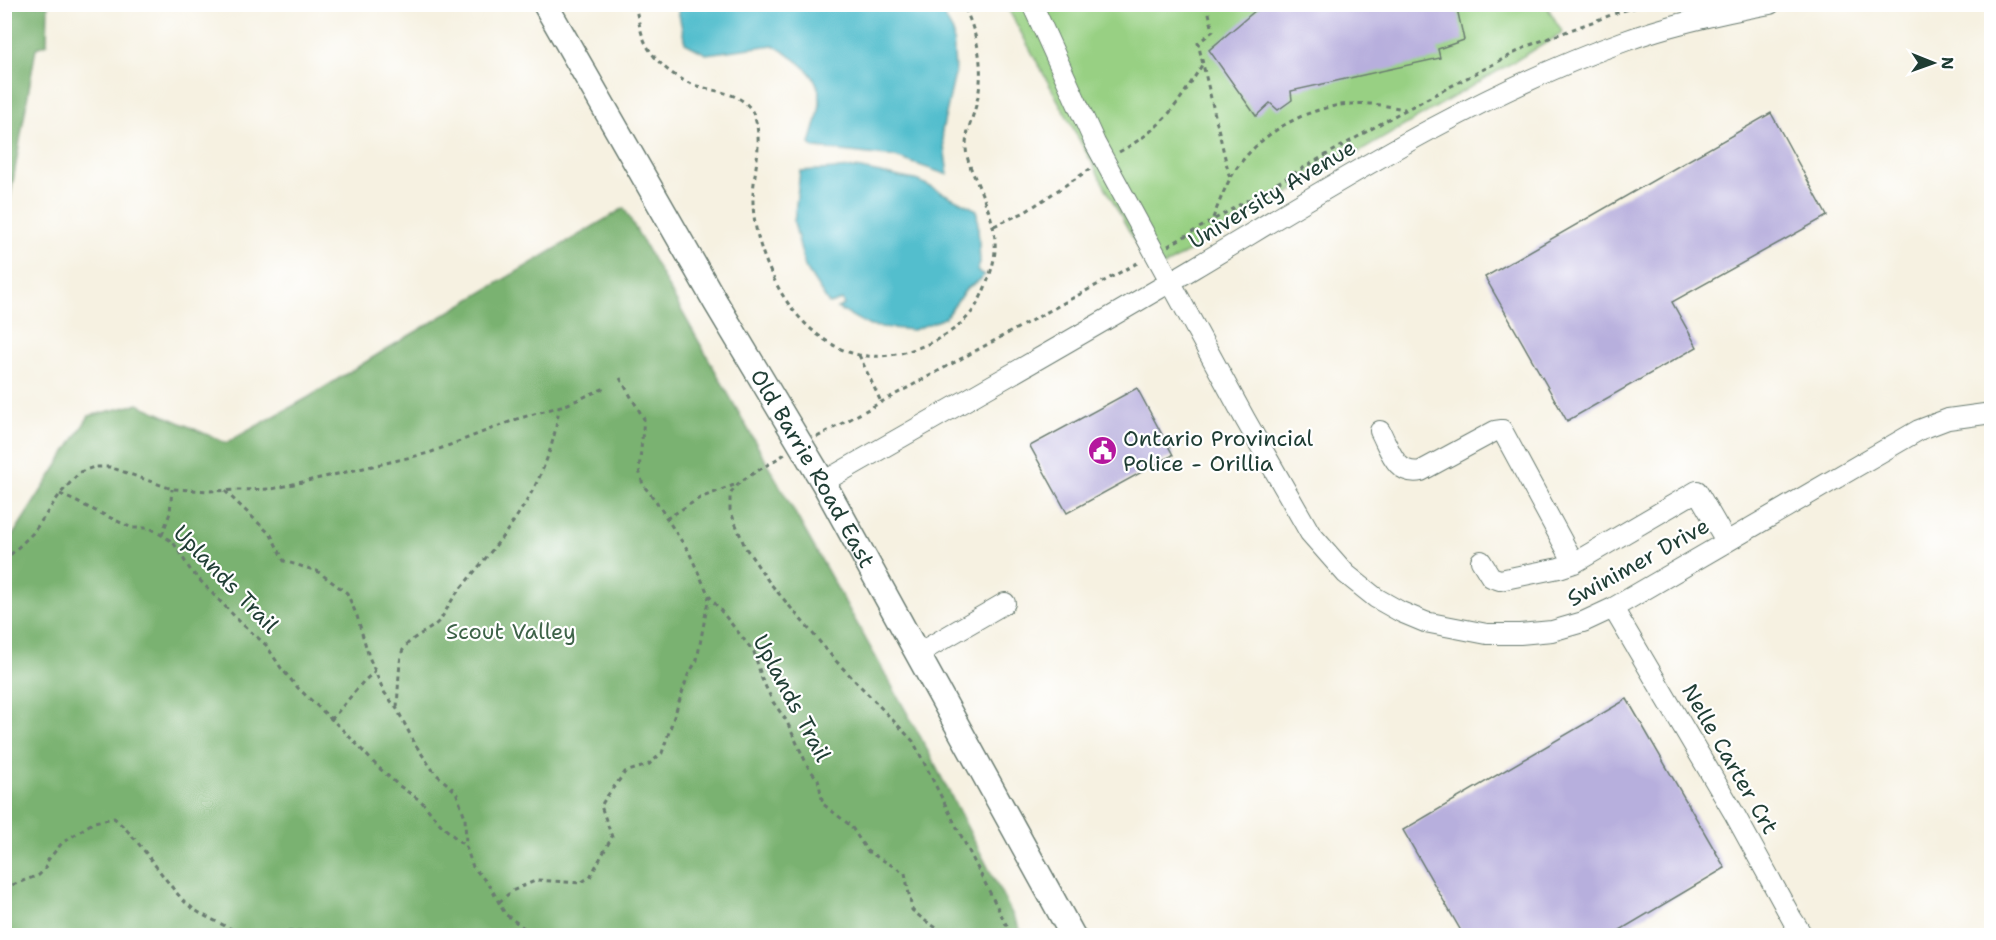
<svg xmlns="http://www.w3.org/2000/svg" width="1996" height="940" viewBox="0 0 1996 940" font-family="'Shantell Sans',sans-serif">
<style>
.green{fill:#98d083;stroke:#5c865c;stroke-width:1.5}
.forest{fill:#7ab271;stroke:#4c7852;stroke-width:1.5}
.water{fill:#53becd;stroke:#397e80;stroke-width:1.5}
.building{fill:#b7afdd}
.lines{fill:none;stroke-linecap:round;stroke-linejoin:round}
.minor-casing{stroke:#6a7c71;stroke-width:22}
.major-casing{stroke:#6a7c71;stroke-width:27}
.path{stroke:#6a7c71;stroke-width:3;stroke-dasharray:4.5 4.5;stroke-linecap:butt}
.minor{stroke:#fff;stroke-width:20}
.major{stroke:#fff;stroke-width:24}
.labels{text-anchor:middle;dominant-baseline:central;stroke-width:4.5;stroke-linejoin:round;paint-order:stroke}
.street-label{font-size:22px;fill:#1f3d34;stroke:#fff}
.poi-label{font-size:22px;fill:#1f3d34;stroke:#fff;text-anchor:start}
.park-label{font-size:22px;fill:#3d6248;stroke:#fff}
</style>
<rect width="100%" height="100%" fill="#fff"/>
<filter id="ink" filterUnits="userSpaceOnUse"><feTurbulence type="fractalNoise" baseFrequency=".0167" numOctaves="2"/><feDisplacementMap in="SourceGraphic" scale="12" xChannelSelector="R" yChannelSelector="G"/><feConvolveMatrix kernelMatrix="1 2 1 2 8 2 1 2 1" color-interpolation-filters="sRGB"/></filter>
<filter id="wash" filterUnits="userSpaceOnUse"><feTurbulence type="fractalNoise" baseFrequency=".008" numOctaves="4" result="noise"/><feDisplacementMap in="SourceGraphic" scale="24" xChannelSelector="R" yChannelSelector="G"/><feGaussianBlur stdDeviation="1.35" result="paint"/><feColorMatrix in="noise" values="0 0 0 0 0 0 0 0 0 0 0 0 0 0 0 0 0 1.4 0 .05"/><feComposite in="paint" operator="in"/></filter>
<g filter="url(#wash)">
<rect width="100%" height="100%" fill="#f6f1e1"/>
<!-- green -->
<path class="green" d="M1006,5H1546L1563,33L1152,273Z"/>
<!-- forest -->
<path class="forest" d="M5,4L48,5L47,44L36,48L5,227Z
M624,208L920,736L1023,935H5V544L13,535L89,416L138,404L226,443L309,397L385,350Z"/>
<!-- water -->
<path class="water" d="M677,5H938L953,32L955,74L942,131L948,175L895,157L815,148L810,144C813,132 821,111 820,99C820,72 792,57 773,45L706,54L685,43Z
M856,168L919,181L977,210L980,263L977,271L984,275L980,280L966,289L945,318L913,330L870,326L837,308L844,305L842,300L829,304L805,267L794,222L800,171Z"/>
<g id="blocks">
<!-- building -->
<path class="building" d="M1263,4H1456L1464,40L1438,49L1440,58L1291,91L1292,100L1278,110L1270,103L1256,116L1209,50Z
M1771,113L1827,216L1672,302L1697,347L1567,421L1485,277Z
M1137,388L1173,455L1067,513L1030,446Z
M1627,699L1725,868L1610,936H1464L1403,830Z"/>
</g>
</g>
<g filter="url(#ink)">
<use href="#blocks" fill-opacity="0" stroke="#6a7c71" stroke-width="1.5"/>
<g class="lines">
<defs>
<path id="minor" d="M1032,4L1095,143L1245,419L1310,533L1346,574L1376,598L1401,612L1425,622L1487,634H1520L1552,631L1583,622L1613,608L1919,430L1948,419L1992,413
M1380,431C1390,450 1396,476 1421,471L1495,431L1502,430L1574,563
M823,482C947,411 1071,341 1194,268C1333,185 1471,96 1625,41C1671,24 1721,13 1770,4
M1481,561L1491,577L1500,580L1559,568L1574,563L1697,491L1726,541
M1613,608L1735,815L1792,919L1803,936
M917,654L1005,603"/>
<g id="major">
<path id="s1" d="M545,4L716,303L823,482L1073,936"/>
</g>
</defs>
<!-- minor casing -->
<use href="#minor" class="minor-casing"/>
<!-- major casing -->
<use href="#major" class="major-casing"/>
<!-- path -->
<path class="path" d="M635,4C638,18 640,32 646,44C655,61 671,75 689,83C709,92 742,90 753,113C764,137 754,170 753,195C752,230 765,265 782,294C799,322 827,348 859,355C897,362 956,339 976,306C984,292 991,274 994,259C999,229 987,207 976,180C971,169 966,158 966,146C966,130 974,116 977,101C985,68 978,35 963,4
M1207,4L1213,31L1198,43L1230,179
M1119,152C1163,128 1176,107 1202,65
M1213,218C1220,200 1227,181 1239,165C1264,131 1308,107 1350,104C1368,102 1387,106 1405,109
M994,226L1025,212L1090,169
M1168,246L1392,117L1530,45L1619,12L1647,4
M859,355L881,402
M620,378L644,419L639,470L643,485L656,501L678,536L688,550L709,596L754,652L762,679L773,702L786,720L809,769L818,779L823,804L851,826L867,851L905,873L912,910L924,920L949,936
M817,437L1141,261
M785,454L741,481L734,488L730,495V510L745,547L769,582L836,661L913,741L1012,936
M225,491L271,535L284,561L317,571L347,593L357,616L369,657L384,692L397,709L415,744L434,772L456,792L465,817L466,847
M60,494L132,528H150L173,542L191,571L241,623L266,645L281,668L298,688L345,732L377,766L398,785L421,801L442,826L466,847L473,867L490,886L505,914L535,936
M666,519L700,498L734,485
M162,535L170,513L172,489
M4,561L33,533L60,494L80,472L94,467H110L172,489L208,491L272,489L429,453L517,419L568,404L607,387
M397,707C398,696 399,660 402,652C409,636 430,632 440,620C447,610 452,598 460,589C507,533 551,482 559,407
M331,720L363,682L375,671
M4,888L39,875L46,868L48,860L62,843L94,822L114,818C141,841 159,874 183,900C199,917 224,923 243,936
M499,902L512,891L537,880L580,883L590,877L612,837L601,806C608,793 617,784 625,772L648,765L662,753L688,675L697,660L709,596
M243,934L316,930L378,936"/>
<!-- minor -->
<use href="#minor" class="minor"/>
<!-- major -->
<use href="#major" class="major"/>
</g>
</g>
<!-- icons -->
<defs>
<symbol id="civic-disc" viewBox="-11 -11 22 22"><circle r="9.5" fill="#b5179e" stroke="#fff"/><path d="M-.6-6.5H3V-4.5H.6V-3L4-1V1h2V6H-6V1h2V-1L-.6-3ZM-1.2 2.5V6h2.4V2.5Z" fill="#fff"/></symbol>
</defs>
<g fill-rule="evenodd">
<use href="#civic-disc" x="1086" y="434" width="33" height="33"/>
</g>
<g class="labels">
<!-- street labels -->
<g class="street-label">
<text transform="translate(1272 194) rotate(-31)">University Avenue</text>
<text stroke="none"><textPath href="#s1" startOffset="536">Old Barrie Road East</textPath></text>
<text transform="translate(1638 562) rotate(-29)">Swinimer Drive</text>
<text transform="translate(226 579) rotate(46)">Uplands Trail</text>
<text transform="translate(792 698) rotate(62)">Uplands Trail</text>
<text transform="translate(1730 759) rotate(60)">Nelle Carter Crt</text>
</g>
<!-- poi labels -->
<g class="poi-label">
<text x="1123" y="438">Ontario Provincial<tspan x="1123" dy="25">Police - Orillia</tspan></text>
</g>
<!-- park labels -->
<g class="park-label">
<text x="511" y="631">Scout Valley</text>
</g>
</g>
<!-- margin -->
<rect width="1996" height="940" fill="none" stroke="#fff" stroke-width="24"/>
<!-- north arrow -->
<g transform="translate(1933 63) rotate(91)" stroke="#ffffff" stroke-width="4.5" paint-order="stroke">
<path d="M0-4.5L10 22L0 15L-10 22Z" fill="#1f3d34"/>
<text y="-9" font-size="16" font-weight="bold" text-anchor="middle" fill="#1f3d34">N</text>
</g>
</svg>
